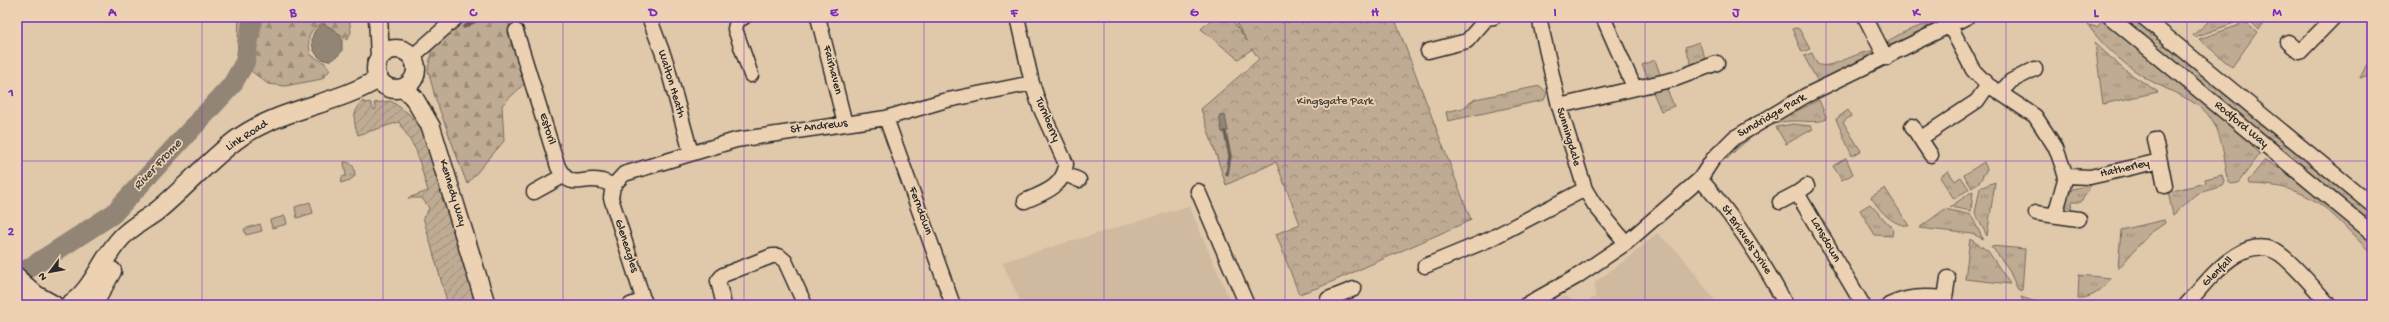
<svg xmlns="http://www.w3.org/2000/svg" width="2389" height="322" viewBox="0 0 2389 322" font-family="'Gochi Hand',sans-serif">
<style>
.built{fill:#cfba9f}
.grass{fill:url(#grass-tufts);stroke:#756b5f}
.forest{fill:url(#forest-firs);stroke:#756b5f}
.park{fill:url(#park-crowns);stroke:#756b5f}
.garden{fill:url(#garden-furrows);stroke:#756b5f}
.water{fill:#938575;stroke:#696157}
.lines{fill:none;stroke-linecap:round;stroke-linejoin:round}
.stream{stroke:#696157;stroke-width:3.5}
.river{stroke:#938575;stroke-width:20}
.minor-casing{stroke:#2b2b2b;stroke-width:17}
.major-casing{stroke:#2b2b2b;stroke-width:21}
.minor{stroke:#ecd2b3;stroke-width:14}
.major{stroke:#ecd2b3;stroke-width:18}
.grid{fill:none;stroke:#7b2cbf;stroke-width:1;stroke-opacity:0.55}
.labels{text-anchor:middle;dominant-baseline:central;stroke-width:3.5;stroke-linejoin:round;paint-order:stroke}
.street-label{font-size:12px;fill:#2b2b2b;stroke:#ecd2b3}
.park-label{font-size:12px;fill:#494540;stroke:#ecd2b3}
.water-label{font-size:13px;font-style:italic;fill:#45423e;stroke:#ecd2b3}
.neatline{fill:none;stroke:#7b2cbf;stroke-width:1.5}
.grid-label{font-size:13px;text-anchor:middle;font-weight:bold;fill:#7b2cbf}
</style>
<defs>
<pattern id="grass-tufts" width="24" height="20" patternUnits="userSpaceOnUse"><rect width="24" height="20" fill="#bfab93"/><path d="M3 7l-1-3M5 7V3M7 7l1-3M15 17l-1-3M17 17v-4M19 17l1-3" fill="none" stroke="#9b8b78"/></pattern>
<pattern id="forest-firs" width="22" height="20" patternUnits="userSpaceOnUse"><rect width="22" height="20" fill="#bfab93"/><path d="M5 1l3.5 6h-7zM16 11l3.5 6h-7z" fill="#9b8b78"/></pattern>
<pattern id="park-crowns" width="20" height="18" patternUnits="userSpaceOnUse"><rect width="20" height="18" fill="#bfab93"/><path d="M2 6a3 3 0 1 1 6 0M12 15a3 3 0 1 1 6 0" fill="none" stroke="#9b8b78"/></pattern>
<pattern id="garden-furrows" width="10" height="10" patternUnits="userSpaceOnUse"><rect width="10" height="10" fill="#bfab93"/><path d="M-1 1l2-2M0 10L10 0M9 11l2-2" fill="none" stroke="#9b8b78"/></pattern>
</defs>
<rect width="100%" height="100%" fill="#e0c8ab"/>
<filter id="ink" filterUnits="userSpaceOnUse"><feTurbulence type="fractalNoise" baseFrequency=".025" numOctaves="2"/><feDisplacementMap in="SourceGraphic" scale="8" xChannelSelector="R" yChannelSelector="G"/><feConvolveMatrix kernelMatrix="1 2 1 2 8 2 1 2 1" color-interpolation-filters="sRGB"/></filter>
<g filter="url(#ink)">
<!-- built -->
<path class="built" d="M1189,206L1232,305H1022L1002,262Z
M1657,233L1682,256L1718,305H1548L1565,296L1581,305L1595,297V282L1631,256Z"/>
<!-- grass -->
<path class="grass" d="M1947,17H1952L1894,45L1887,43C1903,28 1927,26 1947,17Z
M2118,17H2138L2155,31L2168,47L2372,214V217L2364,216Z
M2214,17H2227L2234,23L2195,37L2193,35Z
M2246,17H2267L2259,30Z
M2103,20L2252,144V146L2260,154L2238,183L2231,184L2229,182C2224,162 2223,135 2211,118C2197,99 2168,91 2149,80C2126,66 2103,47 2088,25L2097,27Z
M2243,21L2257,32L2232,67L2199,39L2237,26Z
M1796,28L1799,29L1810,49L1802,52L1792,29Z
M1699,42L1706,61L1692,66L1685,47Z
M2095,43L2123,69L2158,92L2103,104Z
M1873,51L1869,60L1818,82L1804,56L1812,53L1817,64C1830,71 1856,51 1873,51Z
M2371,56L2372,74L2360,78Z
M1655,60L1661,77L1649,80L1642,65Z
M1540,86L1547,93L1544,100L1448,121L1446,112L1463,108L1475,99Z
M1666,87L1674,106L1661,111L1652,90Z
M1819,100L1827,119C1815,124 1803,120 1790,121C1767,122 1742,143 1727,159L1725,158C1750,129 1788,116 1819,100Z
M1848,110L1851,116L1843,122L1861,151L1852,156L1836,119Z
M1793,124L1811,126L1813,129L1786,144L1776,127Z
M1846,158L1853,174L1842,180L1833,166Z
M2265,160L2278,168L2279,166L2372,242V254C2329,212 2315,185 2249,184L2248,181Z
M344,162C353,162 355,168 355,176L350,180L341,183L342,177L346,176Z
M1984,162L1987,169L1980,181L1972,188L1964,175Z
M1948,171L1955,181L1961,177L1969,189L1954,199L1940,177Z
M2222,175L2224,182L2222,186L2196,194L2173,215L2168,192L2206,183L2205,179Z
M1995,182L1987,236L1975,213L1980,188Z
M2091,185L2081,202H2072L2071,211L2066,205V201L2072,189Z
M1885,188L1909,226C1892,225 1880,211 1871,197Z
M1973,191L1971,211L1950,207Z
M310,202L313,213L297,218L295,207Z
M1870,204L1893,229L1892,236L1875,235L1860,210Z
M1945,209L1971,215L1983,239L1973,234L1919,228Z
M285,216L287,224L272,228L270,220Z
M2164,220L2165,223L2149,234L2118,269L2121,230Z
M260,224L262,231L246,235L244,229Z
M1970,239L1988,251L2010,284L1965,279Z
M1991,246L2025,249L2022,291L2017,288L2008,268Z
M2079,275L2111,278C2103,289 2092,299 2078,298Z
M2021,297L2041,304L2080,303L2077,305H2025Z"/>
<!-- forest -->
<path class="forest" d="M239,17H349L351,32L347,40L323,23C307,30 307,39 311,55L325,63L330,70L322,79L285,86L268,84L237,60Z
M469,17H504L509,23L526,82L502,105L504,141L467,184L435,97L428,70L432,48Z"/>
<!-- park -->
<path class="park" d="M1214,17H1230L1247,41L1233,17H1394L1471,220L1320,287L1299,294L1276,234L1300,224L1276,162L1226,185L1201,109L1259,59L1252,49L1238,59L1201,29Z"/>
<!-- garden -->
<path class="garden" d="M363,101L365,103L370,102L374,110L376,109L374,103L391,101L409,114L423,132L480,305H448L423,217L426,215L429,208L422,198H408L428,191L416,150L399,122L358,135C353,120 352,113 363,101Z"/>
<!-- water -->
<path class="water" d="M324,24L335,30L342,39V51C321,80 297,34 324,24Z
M1225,115L1228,131L1222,132L1219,116Z"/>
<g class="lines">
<!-- stream -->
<path class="stream" d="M464,27L483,17
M1225,132L1230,156L1227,174"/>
<!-- river -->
<path class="river" d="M17,276L113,214L232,85L245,62L253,17"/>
<defs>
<path id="minor" d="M649,17L666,62L691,153
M744,17L737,21L735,29L751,75
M818,17L845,124
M1017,17L1032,83L1040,107L1066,164C1064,187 1043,193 1025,201
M1539,17L1559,106L1585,189L1594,204L1626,243
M1603,17L1634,87
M1865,17L1886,58
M2110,17L2372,233
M2143,17L2372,205
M1950,26L1973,70L1988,85L2035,116L2056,148L2066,176L2055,215
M516,31L558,167C572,192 580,176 602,181C605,182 610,184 613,186
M2288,42L2300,52L2334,17
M1428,51L1467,41L1487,18L1494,17
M412,57L457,17
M2001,92L2011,81L2035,69
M1559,106L1675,79L1717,63
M886,118L953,305
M1912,126L1931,155
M1921,138L1977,101L1988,85
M2155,140L2160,161
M1065,174L1079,180
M2066,176L2090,177L2160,161L2165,186
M1700,179C1733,215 1763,262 1786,305
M613,186L624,174L736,140L886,118L943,101L1032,83
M613,186L611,198L645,305
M1198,191L1247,305
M534,192L563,176
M1797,193L1807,186
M1780,202L1797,193L1863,305
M2036,213L2079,219
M1425,266L1488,240L1585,189
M1328,299L1354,289
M630,305L644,300
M724,305L718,281L723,275L772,256H779L785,261L805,305
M1526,305L1576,277L1626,243L1700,179L1713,159L1734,138L1805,96L1967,17
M1889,305C1908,296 1924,296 1945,298
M1944,305L1948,278
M2186,305C2208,281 2247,224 2285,258C2301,272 2315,289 2329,305"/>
<path id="major" d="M378,17L380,57
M376 69a20 20 0 1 1 40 0a20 20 0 1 1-40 0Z
M404,88L414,98L431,127L486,305
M17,277L24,305
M20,281L36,295L54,305
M69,305C94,289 101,259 121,238C131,227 145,220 157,211C184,189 208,161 236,140C279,108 334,106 378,79
M93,305L112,271"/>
</defs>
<!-- minor casing -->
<use href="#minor" class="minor-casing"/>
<!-- major casing -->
<use href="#major" class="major-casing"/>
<!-- minor -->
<use href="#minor" class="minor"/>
<!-- major -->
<use href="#major" class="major"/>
</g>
</g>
<!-- grid -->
<path class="grid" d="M202,17V305M383,17V305M563,17V305M744,17V305M924,17V305M1104,17V305M1285,17V305M1465,17V305M1645,17V305M1826,17V305M2006,17V305M2187,17V305M17,161H2372"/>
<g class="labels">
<!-- street labels -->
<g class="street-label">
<text transform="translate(832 70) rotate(76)">Fairhaven</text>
<text transform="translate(671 84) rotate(73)">Walton Heath</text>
<text transform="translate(1772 116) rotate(-30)">Sundridge Park</text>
<text transform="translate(1047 120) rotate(67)">Turnberry</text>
<text transform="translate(2241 125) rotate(40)">Rodford Way</text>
<text transform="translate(819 127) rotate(-7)">St Andrews</text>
<text transform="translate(547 129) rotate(73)">Estoril</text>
<text transform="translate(247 136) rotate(-33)">Link Road</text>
<text transform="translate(1568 137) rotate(73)">Sunningdale</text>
<text transform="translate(2125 169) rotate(-13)">Hatherley</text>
<text transform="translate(452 193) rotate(73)">Kennedy Way</text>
<text transform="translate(920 211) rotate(70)">Ferndown</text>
<text transform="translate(1746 240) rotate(56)">St Briavels Drive</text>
<text transform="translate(1825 240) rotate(60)">Lansdown</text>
<text transform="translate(626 246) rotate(72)">Gleneagles</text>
<text transform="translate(2218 272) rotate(-44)">Glenfall</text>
</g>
<!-- park labels -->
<g class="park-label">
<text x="1335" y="102">Kingsgate Park</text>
</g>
<!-- water labels -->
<g class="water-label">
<text transform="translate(158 165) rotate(-47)">River Frome</text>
</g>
</g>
<!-- margin -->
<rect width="2389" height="322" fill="none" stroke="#ecd2b3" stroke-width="44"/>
<!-- north arrow -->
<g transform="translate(50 272) rotate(238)" stroke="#ecd2b3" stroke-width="3" paint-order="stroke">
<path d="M0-3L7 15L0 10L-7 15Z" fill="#2b2b2b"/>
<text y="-6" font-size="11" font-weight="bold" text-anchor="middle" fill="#2b2b2b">N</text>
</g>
<rect x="22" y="22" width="2345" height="278" class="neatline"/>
<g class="grid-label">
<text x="112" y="16">A</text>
<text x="293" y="16">B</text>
<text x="473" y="16">C</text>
<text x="653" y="16">D</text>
<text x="834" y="16">E</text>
<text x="1014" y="16">F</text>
<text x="1194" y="16">G</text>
<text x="1375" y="16">H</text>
<text x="1555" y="16">I</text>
<text x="1736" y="16">J</text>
<text x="1916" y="16">K</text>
<text x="2096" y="16">L</text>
<text x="2277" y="16">M</text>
<text x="11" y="96">1</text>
<text x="11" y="235">2</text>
</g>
</svg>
